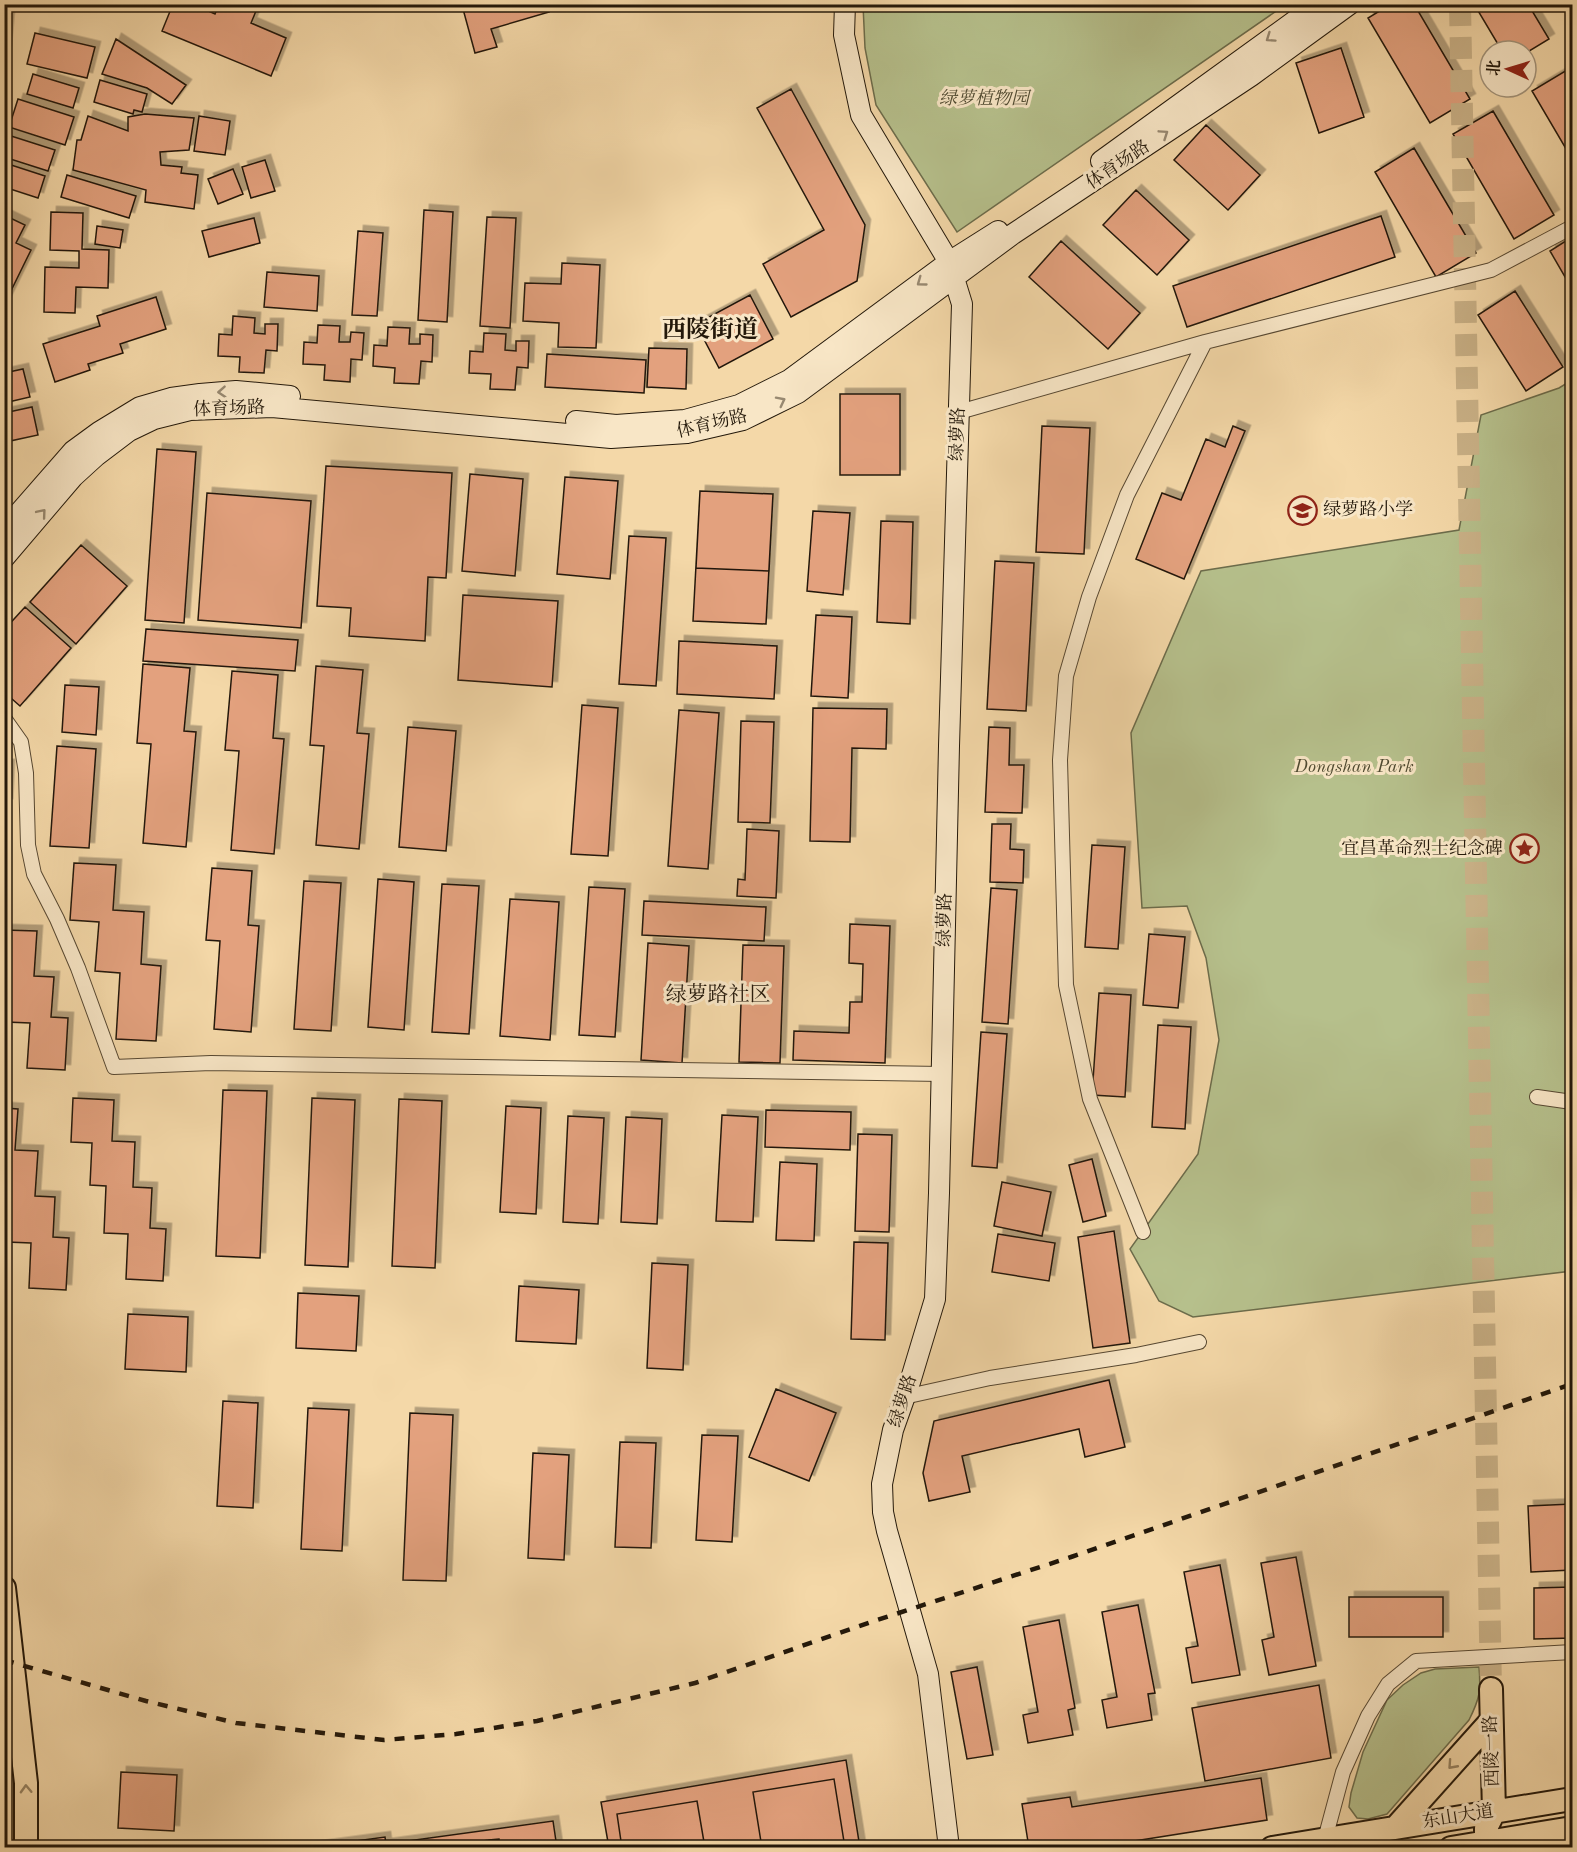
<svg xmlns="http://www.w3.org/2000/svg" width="1577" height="1852" viewBox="0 0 1577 1852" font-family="'Old Standard TT','Noto Serif SC',serif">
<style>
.green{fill:#b6c08c;stroke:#6c6c4b;stroke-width:1.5}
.building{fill:#e3a17e;stroke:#23180a;stroke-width:1.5;filter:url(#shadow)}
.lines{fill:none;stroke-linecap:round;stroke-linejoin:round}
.primary-tunnel{stroke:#cab288;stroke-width:22;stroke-dasharray:22 11;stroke-linecap:butt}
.street-casing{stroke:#574832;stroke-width:16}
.secondary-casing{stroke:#23180a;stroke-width:22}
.primary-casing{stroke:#23180a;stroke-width:26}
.street{stroke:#f8e6c6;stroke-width:14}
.secondary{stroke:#f8e6c6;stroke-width:20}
.primary{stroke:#f4d8a8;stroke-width:22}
.rail{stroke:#23180a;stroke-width:4.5;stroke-dasharray:10 10;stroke-linecap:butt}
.oneway{stroke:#988971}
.oneway2{stroke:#968261}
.labels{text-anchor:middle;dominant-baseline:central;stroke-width:6;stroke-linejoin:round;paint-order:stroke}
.park-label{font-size:18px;font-style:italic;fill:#4f4a31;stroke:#f8e6c6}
.street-label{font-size:18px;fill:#23180a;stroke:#f8e6c6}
.poi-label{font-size:18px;fill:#23180a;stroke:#f8e6c6;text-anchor:start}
.quarter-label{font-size:21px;fill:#23180a;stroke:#f8e6c6}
.district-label{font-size:24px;font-weight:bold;fill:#23180a;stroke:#f8e6c6}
</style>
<defs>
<filter id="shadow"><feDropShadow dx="5.5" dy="-5.5" stdDeviation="0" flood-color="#0004"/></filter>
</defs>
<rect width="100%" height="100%" fill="#f4d8a8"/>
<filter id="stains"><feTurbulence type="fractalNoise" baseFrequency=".00333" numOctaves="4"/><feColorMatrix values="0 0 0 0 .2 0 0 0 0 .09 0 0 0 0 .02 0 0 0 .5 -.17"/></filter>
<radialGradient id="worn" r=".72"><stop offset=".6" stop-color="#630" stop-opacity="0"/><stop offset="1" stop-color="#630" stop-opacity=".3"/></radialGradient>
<!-- green -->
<path class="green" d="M863,5V4L1285,5L957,232L876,105L865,48Z
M1572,380V1271L1193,1317L1159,1301L1130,1249L1198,1154L1219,1040L1206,958L1187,906L1142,908L1131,733L1201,571L1459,530L1481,415L1559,388Z
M1479,1667C1481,1691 1480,1698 1469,1720L1387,1814L1368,1819L1357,1818L1349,1807L1351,1793L1363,1752L1387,1700L1403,1685L1421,1673L1435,1669Z"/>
<!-- building -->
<path class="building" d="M4,4H10L4,68Z
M173,4H193L215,14L219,4H240L256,11L251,23L286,38L271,76L162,31Z
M478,4H546L549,12L491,29L497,47L475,53L463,9Z
M1391,4H1414L1470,99L1430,123L1368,18Z
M1474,4H1528L1549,39L1526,53V51H1502Z
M35,33L95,47L87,78L27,64Z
M116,39L186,85L172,104L147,88L102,74Z
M1341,48L1364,117L1319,133L1296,63Z
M1572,67V159L1532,91Z
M33,74L79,88L73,108L27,94Z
M100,80L147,94L142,112L134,110L133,114L94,102Z
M791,89L865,225L857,281L791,317L763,264L824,230L757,108Z
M18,99L74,117L65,145L9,127Z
M1493,111L1554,215L1514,239L1453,134Z
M145,114L194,118L189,150L160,152L161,165L182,167L181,173L198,175L194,209L145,202L146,190L73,170L77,140H81L88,116L128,131V117Z
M199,116L230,121L225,155L194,151Z
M1206,125L1260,175L1228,210L1174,160Z
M8,135L55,150L48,171L4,157V146Z
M1414,148L1476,253L1436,277L1375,172Z
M265,160L275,191L251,198L242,167Z
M5,163L45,176L38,198L4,187Z
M233,169L243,194L218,204L208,179Z
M67,175L136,196L129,218L61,197Z
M1136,190L1189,240L1157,275L1103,225Z
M424,210L453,212L447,322L418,320Z
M51,212L83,213L82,249L109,250L108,288L76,287L75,313L44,312L45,267L79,268V251L50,250Z
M4,215L25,225L16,243L31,250L5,303Z
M1381,216L1395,257L1187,327L1173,286Z
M487,217L516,218L510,328L480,326Z
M254,218L260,243L209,257L202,231Z
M97,226L123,230L120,248L95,244Z
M358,231L383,233L377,316L352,315Z
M1572,237V289L1550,251Z
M1061,241L1140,313L1108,349L1029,277Z
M562,263L600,265L596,348L558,347L559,323L523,321L525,283L561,284Z
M267,272L319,276L317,311L264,307Z
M1515,291L1563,367L1526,391L1478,315Z
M750,295L773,339L719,368L696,324Z
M156,297L166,329L120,344L123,353L88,364L90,370L55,382L43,344L100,326L97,316Z
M233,316L255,318L254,333L265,334V324H278L277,351L266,350L264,373L239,372L240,357L218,356L219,334L232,335Z
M318,325L340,326L339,342H350L351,332L364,333L362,360L351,359L350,382L324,380L325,365L303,364L304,342L317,343Z
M388,327L410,328L409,344H420V334L433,335L432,362L421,361L419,384L394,383L395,368L373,366L374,345L387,346Z
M484,333L506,334L505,350L516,351V341H529L528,368L517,367L515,390L490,389L491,374L469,373L470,351L483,352Z
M649,348L687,349L686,389L647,387Z
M547,354L646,360L644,393L545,387Z
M23,369L30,397L4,403V373Z
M840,394H900V475H840Z
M32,407L38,435L10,441L4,413Z
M1042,426L1090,428L1084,554L1036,552Z
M1233,426L1245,431L1184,579L1136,559L1162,493L1181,500L1206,439L1225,447Z
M157,449L196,452L184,623L145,620Z
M326,466L452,473L446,578L428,577L425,641L349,636L351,608L317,606Z
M470,474L523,479L515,576L462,571Z
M565,477L618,481L610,579L557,574Z
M700,491L773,494L766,624L693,621Z
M700,491L773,494L769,571L696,568Z
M207,493L311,501L301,628L198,620Z
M813,511L850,513L843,595L807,591Z
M881,521L913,522L910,624L877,622Z
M629,536L666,538L656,686L619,684Z
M81,545L127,586L76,644L30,602Z
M995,561L1034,563L1026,711L987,709Z
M463,595L558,601L552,687L458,680Z
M25,607L71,648L20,706L4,692V630Z
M816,615L852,617L848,698L811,696Z
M146,629L298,640L295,671L143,661Z
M679,641L777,646L774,699L677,694Z
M143,664L190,668L184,731L196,732L186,847L143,843L151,744L137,743Z
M316,666L363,670L357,733L369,734L359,849L316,845L324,746L310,745Z
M232,671L278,675L273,738L284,739L274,854L231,850L239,751L225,750Z
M65,685L99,687L96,735L62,732Z
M582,705L618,708L608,856L571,854Z
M813,708L887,709L886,749L852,748L850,842L810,841Z
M679,710L719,713L708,869L668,866Z
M741,721L774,722L770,823L738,822Z
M408,727L456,731L446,851L399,847Z
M989,727L1010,728L1009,765H1024L1022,813L985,812Z
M57,746L96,749L89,848L50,846Z
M4,765H9L7,804L4,803Z
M992,824H1011L1010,849L1024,850L1023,883L990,882Z
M747,829L779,831L776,898L737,896L738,879L745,880Z
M1092,845L1125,847L1118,949L1085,947Z
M74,863L116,865L113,910L144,912L141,964L161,966L156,1041L116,1039L120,973L95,971L99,922L70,920Z
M212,868L252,871L248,925L259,926L251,1032L214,1029L220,941L206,940Z
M378,879L414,882L404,1030L368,1027Z
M304,881L341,883L331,1031L294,1029Z
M442,884L479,886L469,1034L432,1032Z
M589,887L625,889L615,1037L579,1035Z
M991,888L1017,890L1008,1024L982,1022Z
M510,899L559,902L550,1040L500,1036Z
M644,901L766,907L764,941L642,935Z
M850,924L890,926L885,1063L793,1060L794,1031L849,1033L850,1002H862L863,964L849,963Z
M4,930L37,931L34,976L54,977L51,1017L68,1018L65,1070L27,1068L30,1023L6,1022L8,975H4Z
M1149,934L1185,937L1178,1008L1143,1005Z
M648,943L689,946L682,1063L641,1060Z
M743,945L784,946L780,1063L739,1062Z
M1099,993L1131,995L1125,1097L1092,1095Z
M1158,1025L1191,1027L1185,1129L1152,1127Z
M981,1032L1007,1034L997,1168L972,1166Z
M223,1090L267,1091L260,1258L216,1256Z
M73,1098L114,1100L112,1141L135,1142L133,1187L152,1188L150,1228L166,1229L163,1281L126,1279L128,1234L104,1233L106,1186L90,1185L92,1143L71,1142Z
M312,1098L355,1100L348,1267L305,1265Z
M399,1099L442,1101L435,1268L392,1266Z
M506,1106L541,1108L536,1214L500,1212Z
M4,1108L18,1109L15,1150L38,1151L35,1196L55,1197L53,1237L69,1238L66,1290L29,1288L31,1243L7,1242L9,1195L4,1194Z
M766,1110L851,1112L850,1150L765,1147Z
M722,1115L758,1117L753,1222L716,1221Z
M568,1116L604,1118L598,1224L563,1222Z
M626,1117L662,1119L657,1224L621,1222Z
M858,1134L892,1135L889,1232L855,1231Z
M1092,1159L1106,1216L1083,1222L1069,1165Z
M780,1162L817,1164L814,1241L776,1240Z
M1002,1182L1051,1192L1042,1236L994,1226Z
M1114,1231L1130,1343L1093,1348L1078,1237Z
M998,1234L1055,1243L1049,1281L992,1272Z
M854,1242L888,1243L885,1340L851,1339Z
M652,1263L688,1265L683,1370L647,1368Z
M519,1286L579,1290L576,1344L516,1341Z
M298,1293L359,1296L356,1351L296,1348Z
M128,1314L188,1317L186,1372L125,1369Z
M1109,1380L1125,1447L1085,1457L1079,1429L962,1456L970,1492L929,1501L923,1473L934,1421Z
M776,1389L836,1413L809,1481L749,1457Z
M223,1401L258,1403L253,1508L217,1506Z
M308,1408L349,1410L342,1551L301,1549Z
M410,1413L453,1415L446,1581L403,1580Z
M702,1435L738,1436L732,1542L696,1540Z
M620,1442L656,1443L651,1548L615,1547Z
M533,1453L569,1455L564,1560L528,1558Z
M1572,1504V1570L1531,1572L1528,1506Z
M1296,1557L1316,1666L1269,1675L1262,1640L1274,1637L1261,1563Z
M1220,1565L1240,1675L1192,1683L1186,1648L1198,1646L1184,1572Z
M1572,1587V1638L1534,1639V1588Z
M1349,1597H1443V1637H1349Z
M1138,1605L1155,1693L1148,1694L1152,1720L1107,1728L1102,1700L1117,1697L1102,1612Z
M1059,1620L1075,1708L1068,1710L1073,1735L1028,1743L1023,1715L1038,1712L1023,1627Z
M977,1667L993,1755L967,1759L951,1672Z
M1319,1685L1331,1758L1205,1781L1192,1708Z
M846,1760L860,1848H609L601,1802Z
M121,1772L177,1775L174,1831L118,1828Z
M1261,1778L1267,1820L1090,1848H1074V1844L1054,1848H1029L1022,1804L1070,1797L1072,1807Z
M834,1779L845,1848H762L753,1792Z
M697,1801L705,1848H622L617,1814Z
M553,1821L557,1848H304L385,1837L386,1844Z
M499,1839L500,1848H490L489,1840Z
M488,1840L489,1848H464L463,1844Z
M463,1844L464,1848H444Z"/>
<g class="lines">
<!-- primary-tunnel -->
<path class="primary-tunnel" d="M1460,4L1491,1689"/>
<defs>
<path id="street" d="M959,412L1205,342L1491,270L1572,227
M4,718L21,742L26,773L28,845L34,874L57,919L78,968L114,1067L211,1063L942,1074
M1537,1097L1572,1102
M1143,1232L1090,1099L1066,985L1060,760L1066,676L1089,597L1127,495L1205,342
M904,1397L990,1378L1136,1355L1199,1342
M1325,1839L1343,1772L1368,1716L1388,1684L1416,1661L1572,1652"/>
<path id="secondary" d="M845,4L844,35L861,115L949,262L962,304L949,746L939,1193L935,1299L910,1382L893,1430L882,1484L883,1512L887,1531L928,1674L949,1848
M1101,161L1318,4
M576,421L616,425L685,420L739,405L789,380L949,262L998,231
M4,530L73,451L99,432L140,407L171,398L200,394L236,391L290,396
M4,558L73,477L96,456L129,431L154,419L190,410L272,407L611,438L687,433L743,420L798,393L1013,234L1251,76L1350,4"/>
<path id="primary" d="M4,1588L26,1783V1848
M1397,1826L1491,1721
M1272,1848L1572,1799
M1451,1848L1572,1828
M1486,1848V1828L1494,1812L1491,1689"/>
</defs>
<!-- street casing -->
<use href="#street" class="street-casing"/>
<!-- secondary casing -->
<use href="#secondary" class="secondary-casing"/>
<!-- primary casing -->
<use href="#primary" class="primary-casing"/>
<!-- street -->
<use href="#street" class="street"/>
<!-- secondary -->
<use href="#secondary" class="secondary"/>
<!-- primary -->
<use href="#primary" class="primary"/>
<!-- rail -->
<path class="rail" d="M4,1660L146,1701L236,1723L384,1740L456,1734L537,1721L695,1683L871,1622L1071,1557L1572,1384"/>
</g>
<!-- one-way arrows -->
<defs><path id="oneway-chevron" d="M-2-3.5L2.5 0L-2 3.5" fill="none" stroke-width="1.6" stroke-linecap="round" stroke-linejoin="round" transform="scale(1.5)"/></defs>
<g class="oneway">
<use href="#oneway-chevron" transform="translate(1270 38) rotate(145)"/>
<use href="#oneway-chevron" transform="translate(1164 134) rotate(-34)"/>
<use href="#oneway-chevron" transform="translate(921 282) rotate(144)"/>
<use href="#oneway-chevron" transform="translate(222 392) rotate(176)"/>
<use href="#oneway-chevron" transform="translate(781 401) rotate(-27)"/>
<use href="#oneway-chevron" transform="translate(42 513) rotate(-50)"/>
</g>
<g class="oneway2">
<use href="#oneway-chevron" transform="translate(1452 1765) rotate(132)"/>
<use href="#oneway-chevron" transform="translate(26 1789) rotate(-92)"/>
</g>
<!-- icons -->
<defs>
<symbol id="school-ring" viewBox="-11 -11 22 22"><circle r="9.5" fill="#f8e6c6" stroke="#8f2418" stroke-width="1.5"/><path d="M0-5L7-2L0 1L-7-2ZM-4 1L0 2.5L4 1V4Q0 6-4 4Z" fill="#8f2418"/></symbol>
<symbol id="sight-ring" viewBox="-11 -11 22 22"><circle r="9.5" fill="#f8e6c6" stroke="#8f2418" stroke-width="1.5"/><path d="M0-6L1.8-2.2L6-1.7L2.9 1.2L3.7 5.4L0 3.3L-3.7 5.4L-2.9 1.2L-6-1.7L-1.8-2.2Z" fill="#8f2418"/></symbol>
</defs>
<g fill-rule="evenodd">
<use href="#school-ring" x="1286" y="494" width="33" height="33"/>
<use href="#sight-ring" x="1508" y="832" width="33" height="33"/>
</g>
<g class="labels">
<!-- park labels -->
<g class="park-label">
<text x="984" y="99">绿萝植物园</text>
<text x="1354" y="767">Dongshan Park</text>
</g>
<!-- street labels -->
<g class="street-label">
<text transform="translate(1118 165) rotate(-34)">体育场路</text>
<text transform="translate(229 409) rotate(-2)">体育场路</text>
<text transform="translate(712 424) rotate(-13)">体育场路</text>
<text transform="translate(958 434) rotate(-88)">绿萝路</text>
<text transform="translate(945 920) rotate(-89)">绿萝路</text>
<text transform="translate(903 1401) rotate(-72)">绿萝路</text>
<text transform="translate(1492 1751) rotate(-92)">西陵一路</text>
<text transform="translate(1458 1817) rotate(-9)">东山大道</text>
</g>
<!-- poi labels -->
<g class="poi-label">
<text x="1323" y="510">绿萝路小学</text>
<text x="1503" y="849" text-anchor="end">宜昌革命烈士纪念碑</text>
</g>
<!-- quarter labels -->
<g class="quarter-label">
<text x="718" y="995">绿萝路社区</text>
</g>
<!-- district labels -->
<g class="district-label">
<text x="710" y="331">西陵街道</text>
</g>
</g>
<!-- margin -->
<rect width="1577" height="1852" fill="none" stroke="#f4d8a8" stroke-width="24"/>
<rect x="6" y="6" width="1565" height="1840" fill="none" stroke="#23180a" stroke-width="3"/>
<rect x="12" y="12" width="1553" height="1828" fill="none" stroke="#23180a" stroke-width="1.5"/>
<!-- north arrow -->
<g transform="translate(1508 69) rotate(274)"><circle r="28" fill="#f8e6c6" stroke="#a3947b" stroke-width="1.5"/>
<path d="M0-4.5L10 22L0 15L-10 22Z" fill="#8f2418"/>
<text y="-9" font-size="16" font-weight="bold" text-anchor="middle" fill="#23180a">北</text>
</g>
<rect width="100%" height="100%" filter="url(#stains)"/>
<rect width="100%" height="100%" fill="url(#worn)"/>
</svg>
